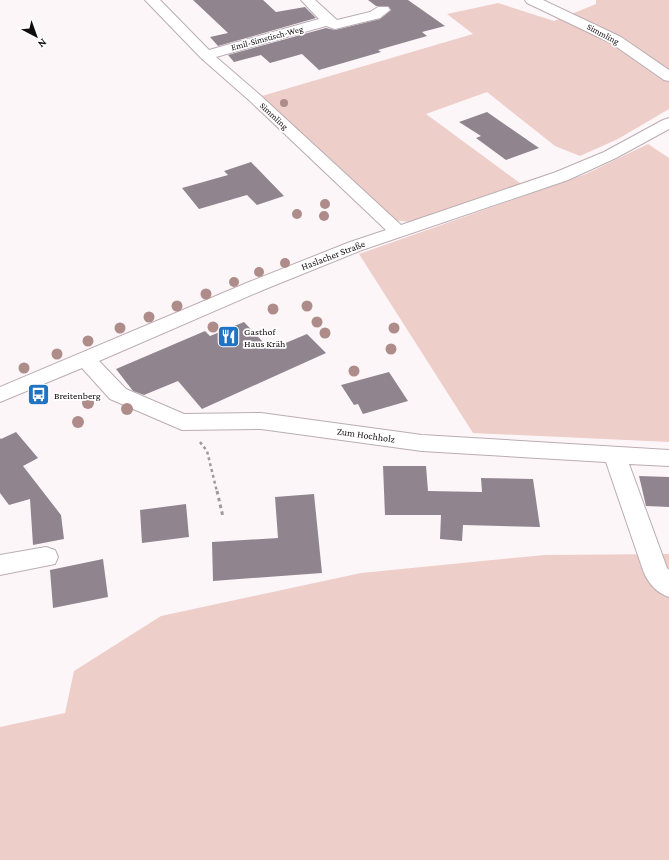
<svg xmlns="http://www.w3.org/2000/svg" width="669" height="860" viewBox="0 0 669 860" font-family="'Crimson Pro',serif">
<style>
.green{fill:#eecec9}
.building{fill:#90858f}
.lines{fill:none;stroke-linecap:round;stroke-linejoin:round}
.minor-casing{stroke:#bbacb3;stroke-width:2}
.path-far1{stroke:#a09a9c;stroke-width:2.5;stroke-dasharray:3 3;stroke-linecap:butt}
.path{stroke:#a09a9c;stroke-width:3;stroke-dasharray:3.5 3.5;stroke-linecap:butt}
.minor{fill:#fff;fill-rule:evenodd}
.tree{fill:#ad8c8a}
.labels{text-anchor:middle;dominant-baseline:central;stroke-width:3.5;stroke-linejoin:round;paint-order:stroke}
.far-street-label{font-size:9px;fill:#110c0e;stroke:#fff}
.street-label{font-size:10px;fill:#110c0e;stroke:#fff}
.poi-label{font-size:10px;fill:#110c0e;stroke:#fff;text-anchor:start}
</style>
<rect width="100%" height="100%" fill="#fdf6f9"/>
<!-- green -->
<path class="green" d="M596,0H669V109L618,139L580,156L555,146L487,92L426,114L524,186L410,222L392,220L255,98L473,34L447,14L498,3L554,21L596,4Z
M648,144L669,158V442L473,433L359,254L586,174Z
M669,554V860H0V727L65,713L74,671L161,616L361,573L544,555Z"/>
<!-- building -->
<path class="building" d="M193,0H263L276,12L305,7L316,18L218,46L210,37L228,33Z
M368,0H408L445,26L422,32L427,36L378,50L381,52L319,70L302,54L270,63L261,55L234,62L228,55L326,28L335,30L380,19L391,10L388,6H376Z
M487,112L539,148L506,160L476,138L481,136L459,122Z
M251,162L284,196L257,205L247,195L199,209L182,188L228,175L224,171Z
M244,322L264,343L270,341L276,347L307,334L326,353L202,409L178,381L144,395L133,391L116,369L205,331L210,336Z
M389,372L408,401L363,414L358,404L354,405L341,385Z
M16,432L38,458L23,466L61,515L64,539L33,545L30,499L9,505L0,493V438L1,439Z
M383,466H426L428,491L482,492L481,478L533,479L540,527L463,525L462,541L440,539L441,515H385Z
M639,476L669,477V507L646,506Z
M314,494L322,573L213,581L212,542L278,538L275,497Z
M186,504L189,537L142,543L140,510Z
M103,559L108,597L53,608L50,570Z"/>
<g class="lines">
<defs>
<path id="minor" d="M145,0H160L209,50L319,19L301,0H315L337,20L370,12L378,7H388L390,10L380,18L335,29L326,26L216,57L260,95L401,225L556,172L604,152L663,120L669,118V129L616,158L568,180L362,250L263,290L99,361L126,389L184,414L261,413L422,435L669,450V466L629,464L667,568L669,570V597C657,593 649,584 644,573L606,462L422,451L261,429L182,430L110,399L82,368L0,402V387L249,282L350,242L386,230L250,101L201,58Z
M525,0H543L621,37L669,70V81L664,80L611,43L527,3Z
M46,547L55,550L58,557L55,564L0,575V555Z"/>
</defs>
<!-- minor casing -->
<use href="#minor" class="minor-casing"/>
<!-- path-far1 -->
<path class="path-far1" d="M200,442L207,451L217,492"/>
<!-- path -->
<path class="path" d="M217,491L223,517"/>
<!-- minor -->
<use href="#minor" class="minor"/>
</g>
<!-- trees -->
<g class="tree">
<circle cx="284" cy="103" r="4"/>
<circle cx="325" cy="204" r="5"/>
<circle cx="297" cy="214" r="5"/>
<circle cx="324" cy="216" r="5"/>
<circle cx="285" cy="263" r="5"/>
<circle cx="259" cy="272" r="5"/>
<circle cx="234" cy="282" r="5"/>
<circle cx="206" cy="294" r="5.5"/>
<circle cx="177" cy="306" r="5.5"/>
<circle cx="307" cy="306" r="5.5"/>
<circle cx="273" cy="309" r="5.5"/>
<circle cx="149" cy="317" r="5.5"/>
<circle cx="317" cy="322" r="5.5"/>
<circle cx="213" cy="327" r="5.5"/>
<circle cx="120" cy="328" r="5.5"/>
<circle cx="394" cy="328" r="5.5"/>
<circle cx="325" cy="333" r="5.5"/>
<circle cx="88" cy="341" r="5.5"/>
<circle cx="391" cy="349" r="5.5"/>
<circle cx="57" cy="354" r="5.5"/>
<circle cx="24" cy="368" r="5.5"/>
<circle cx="354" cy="371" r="5.5"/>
<circle cx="88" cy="403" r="6"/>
<circle cx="127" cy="409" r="6"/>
<circle cx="78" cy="422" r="6"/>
</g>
<!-- icons -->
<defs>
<symbol id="restaurant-square" viewBox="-11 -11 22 22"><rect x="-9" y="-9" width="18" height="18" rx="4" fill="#2073c2" stroke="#fff"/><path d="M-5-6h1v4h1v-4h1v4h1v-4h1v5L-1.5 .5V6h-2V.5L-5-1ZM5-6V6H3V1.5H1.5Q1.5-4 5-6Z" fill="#fff"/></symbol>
<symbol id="bus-square" viewBox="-11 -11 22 22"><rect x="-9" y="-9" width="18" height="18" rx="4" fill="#2073c2" stroke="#fff"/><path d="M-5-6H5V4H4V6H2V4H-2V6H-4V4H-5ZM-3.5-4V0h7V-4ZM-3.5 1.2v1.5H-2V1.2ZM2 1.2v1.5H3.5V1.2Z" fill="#fff"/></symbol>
</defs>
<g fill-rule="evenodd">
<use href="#restaurant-square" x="216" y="324" width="25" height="25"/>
<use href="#bus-square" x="26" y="382" width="25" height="25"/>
</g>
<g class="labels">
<!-- far-street labels -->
<g class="far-street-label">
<text transform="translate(603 34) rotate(28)">Simmling</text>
<text transform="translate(267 38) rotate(-15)">Emil-Simstisch-Weg</text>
<text transform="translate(274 116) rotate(43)">Simmling</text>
</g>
<!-- street labels -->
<g class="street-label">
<text transform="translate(333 255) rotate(-21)">Haslacher Straße</text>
<text transform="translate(366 435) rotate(8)">Zum Hochholz</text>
</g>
<!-- poi labels -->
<g class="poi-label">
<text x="244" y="331">Gasthof<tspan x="244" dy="12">Haus Kräh</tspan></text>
<text x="54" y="395">Breitenberg</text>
</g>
</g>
<!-- north arrow -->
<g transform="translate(36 36) rotate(139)" stroke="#ffffff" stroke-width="3" paint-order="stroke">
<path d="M0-3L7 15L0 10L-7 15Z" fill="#110c0e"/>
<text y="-6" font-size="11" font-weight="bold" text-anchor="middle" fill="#110c0e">N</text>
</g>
</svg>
